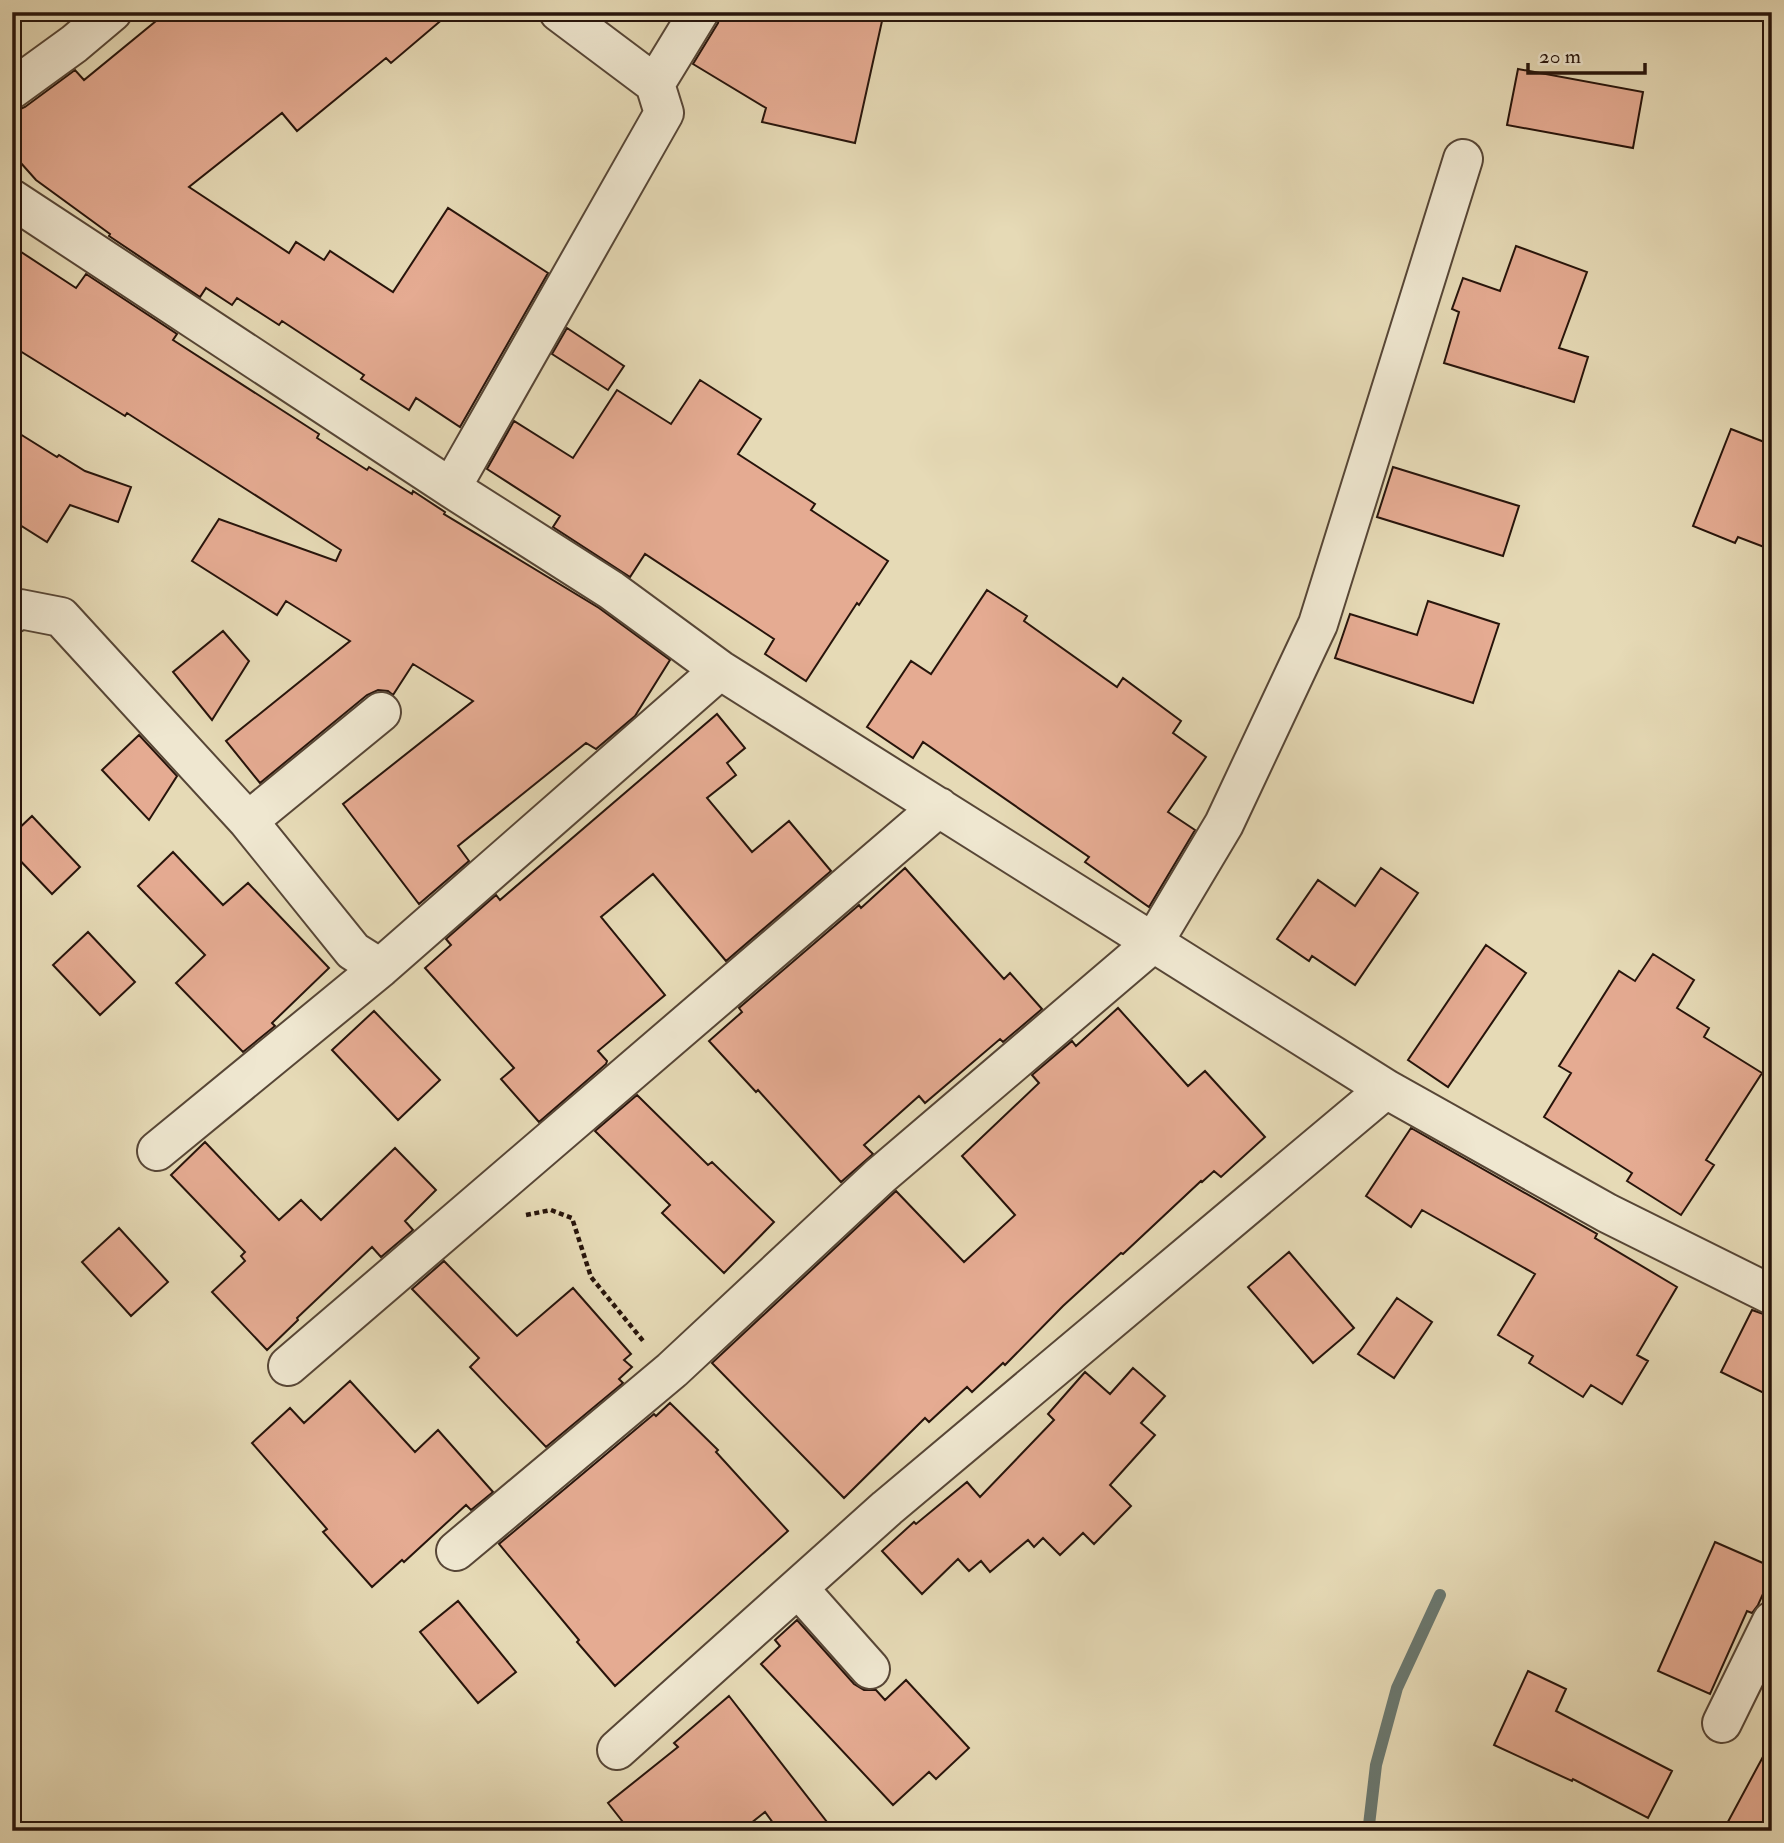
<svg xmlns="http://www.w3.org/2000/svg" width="1784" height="1843" viewBox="0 0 1784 1843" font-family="'IM FELL Double Pica',serif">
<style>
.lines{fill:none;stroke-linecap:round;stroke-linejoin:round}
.stream{stroke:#6a7870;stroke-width:12}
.building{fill:#e5ab92;stroke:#27140b;stroke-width:2}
.street-casing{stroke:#574636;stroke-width:42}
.path{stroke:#27140b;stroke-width:4.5;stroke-dasharray:5 3.5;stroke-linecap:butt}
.street{stroke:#efe7d0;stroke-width:38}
</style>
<rect width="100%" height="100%" fill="#e6dab6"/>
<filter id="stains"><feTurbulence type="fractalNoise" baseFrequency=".00286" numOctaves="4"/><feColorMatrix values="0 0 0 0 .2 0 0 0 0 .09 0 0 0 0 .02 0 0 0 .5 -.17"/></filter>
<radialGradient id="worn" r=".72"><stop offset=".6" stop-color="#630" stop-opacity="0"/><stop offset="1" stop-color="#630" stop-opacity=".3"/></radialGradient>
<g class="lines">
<!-- stream -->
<path class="stream" d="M1364,1831L1369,1825L1376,1765L1397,1688L1440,1595"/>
</g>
<!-- building -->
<path class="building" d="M167,12H451L391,63L386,58L297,131L282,113L189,187L289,253L296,242L324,260L330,251L393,292L448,208L548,273L460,427L416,398L409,410L361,379L364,375L282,321L279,325L237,298L232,305L206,288L200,297L109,236L110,234L36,180L12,153V113L25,107L75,70L84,80Z
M721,12H884L855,143L762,122L766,108L693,64L718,23Z
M1518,69L1643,92L1633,148L1507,125Z
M12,246L76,288L86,274L177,334L173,340L319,434L317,438L367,470L369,467L412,494L413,491L445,512L444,514L599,608L670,660L635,716L596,749L586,743L458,846L469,861L419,904L343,804L473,701L413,664L393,695L388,691L378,690L367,695L260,783L226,741L350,641L286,601L277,615L192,561L219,519L336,561L341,550L127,413L125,416L12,346Z
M1516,246L1587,272L1559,348L1588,357L1574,402L1444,363L1459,312L1452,309L1463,278L1500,291Z
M567,328L624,366L608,390L552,354Z
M700,380L761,419L738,454L815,504L811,510L888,561L859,605L857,603L806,681L765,654L774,639L645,554L630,577L553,527L560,516L487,469L514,421L573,458L617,390L671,424Z
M12,429L57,457L59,455L85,471L131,487L118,522L70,505L47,542L12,520Z
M1731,429L1772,445V550L1738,537L1735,543L1693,526Z
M1393,467L1519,506L1503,556L1377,517Z
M987,590L1027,616L1024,621L1117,687L1123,678L1181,721L1173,733L1206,757L1168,812L1195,830L1149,907L1085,862L1089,857L923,742L913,758L867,727L911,661L931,674Z
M1428,601L1499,624L1473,703L1335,658L1350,614L1417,635Z
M223,631L249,661L212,720L173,672Z
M717,714L745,748L727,763L736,775L707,798L752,852L789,821L831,871L726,961L653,874L601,917L665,995L598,1051L607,1061L606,1064L539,1122L501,1079L514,1068L425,968L451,945L446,939L496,895L500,900Z
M139,735L177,776L149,820L102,770Z
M32,816L80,867L52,894L12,852V835Z
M173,852L223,905L248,883L329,968L272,1023L275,1026L243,1052L176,983L205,955L138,886Z
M905,868L1004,979L1010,973L1042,1009L1003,1042L1000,1039L925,1103L919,1096L864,1145L873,1154L841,1182L758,1090L756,1092L709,1041L742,1012L739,1008L859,905L861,908Z
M1381,868L1418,893L1355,985L1312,956L1309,961L1277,939L1318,880L1355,906Z
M88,932L135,982L100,1015L53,965Z
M1486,945L1526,973L1448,1087L1408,1060Z
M1653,954L1694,980L1677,1008L1709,1028L1704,1037L1762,1073L1706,1160L1714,1165L1681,1215L1627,1181L1632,1173L1544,1117L1571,1073L1559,1066L1619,971L1635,981Z
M1118,1008L1188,1086L1205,1071L1265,1137L1221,1177L1214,1171L1202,1182L1201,1181L1123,1254L1121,1253L1063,1306L1005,1365L1003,1363L972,1392L967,1387L929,1422L925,1418L844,1498L712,1363L896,1191L964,1262L1015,1215L962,1156L1039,1083L1032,1075L1072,1041L1076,1046Z
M374,1011L440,1080L398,1120L332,1050Z
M637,1095L708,1165L712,1162L774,1222L724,1273L662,1213L670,1205L595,1131Z
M1411,1128L1597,1234L1595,1238L1677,1287L1637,1355L1648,1361L1622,1404L1591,1385L1583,1397L1529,1363L1533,1356L1498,1335L1535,1274L1422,1210L1411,1227L1366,1196Z
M205,1142L279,1220L301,1200L321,1220L395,1148L436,1190L405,1221L413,1230L381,1257L372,1247L297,1318L298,1320L267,1350L212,1292L245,1261L241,1256L245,1252L171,1175Z
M119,1228L168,1282L131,1316L82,1262Z
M1289,1252L1354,1328L1313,1363L1248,1287Z
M444,1261L517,1336L573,1288L631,1354L624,1360L632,1367L619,1379L623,1383L546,1447L470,1367L479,1358L412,1289Z
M1397,1298L1432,1322L1394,1378L1358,1354Z
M1752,1310L1772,1317V1397L1721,1372Z
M1133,1368L1165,1396L1141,1423L1155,1435L1110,1485L1131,1506L1094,1544L1083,1533L1060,1555L1043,1538L1034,1547L1028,1540L990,1572L981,1561L969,1571L958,1559L922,1594L882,1551L914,1522L916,1524L967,1482L980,1497L1054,1420L1048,1414L1085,1372L1110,1394Z
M350,1381L415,1452L438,1430L493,1492L471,1510L466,1505L404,1562L402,1560L372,1587L323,1532L327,1529L252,1443L290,1408L304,1423Z
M670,1403L718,1450L716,1452L788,1531L615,1686L577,1642L579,1640L499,1544L654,1414L656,1416Z
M1715,1542L1772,1567V1574L1758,1605L1752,1613L1747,1611L1710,1694L1658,1671Z
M458,1601L516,1672L478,1703L420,1632Z
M797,1620L854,1684L864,1690H876L885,1700L906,1680L969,1748L936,1779L929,1772L893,1805L761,1664L780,1646L775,1640Z
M1528,1671L1566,1689L1556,1711L1672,1771L1648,1818L1573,1779L1572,1781L1494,1745Z
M729,1696L834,1831H779L765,1812L741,1831H630L608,1803L678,1747L674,1743Z
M1772,1740V1831H1723Z"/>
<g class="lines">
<defs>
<path id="street" d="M655,84L699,12
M12,89L74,44L112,12
M12,199L451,488L611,590L720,670L1386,1089L1607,1213L1772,1295
M451,488L664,113L655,84L559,12
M12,614L20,609L61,617L248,821L353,951L380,968
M248,821L381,712
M157,1151L380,968L720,670
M288,1366L939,807
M456,1551L672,1370L880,1176L1153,943L1224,824L1318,624L1463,159
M798,1588L870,1669
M1722,1723L1772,1621
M617,1750L887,1508L1386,1089"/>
</defs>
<!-- street casing -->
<use href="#street" class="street-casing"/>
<!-- path -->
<path class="path" d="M526,1215L551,1210L572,1218L591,1277L644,1342"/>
<!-- street -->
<use href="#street" class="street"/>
</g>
<!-- margin -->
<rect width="1784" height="1843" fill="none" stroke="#e6dab6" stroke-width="42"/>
<rect x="14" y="14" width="1756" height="1815" fill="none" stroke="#27140b" stroke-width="3.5"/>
<rect x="21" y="21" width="1742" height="1801" fill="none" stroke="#27140b" stroke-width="2"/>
<!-- scale -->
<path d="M1528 63v10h117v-10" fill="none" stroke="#27140b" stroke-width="3.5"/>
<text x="1539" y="63" font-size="21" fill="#27140b" stroke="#efe7d0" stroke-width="5" paint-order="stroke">20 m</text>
<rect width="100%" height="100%" filter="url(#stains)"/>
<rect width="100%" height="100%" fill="url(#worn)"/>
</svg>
